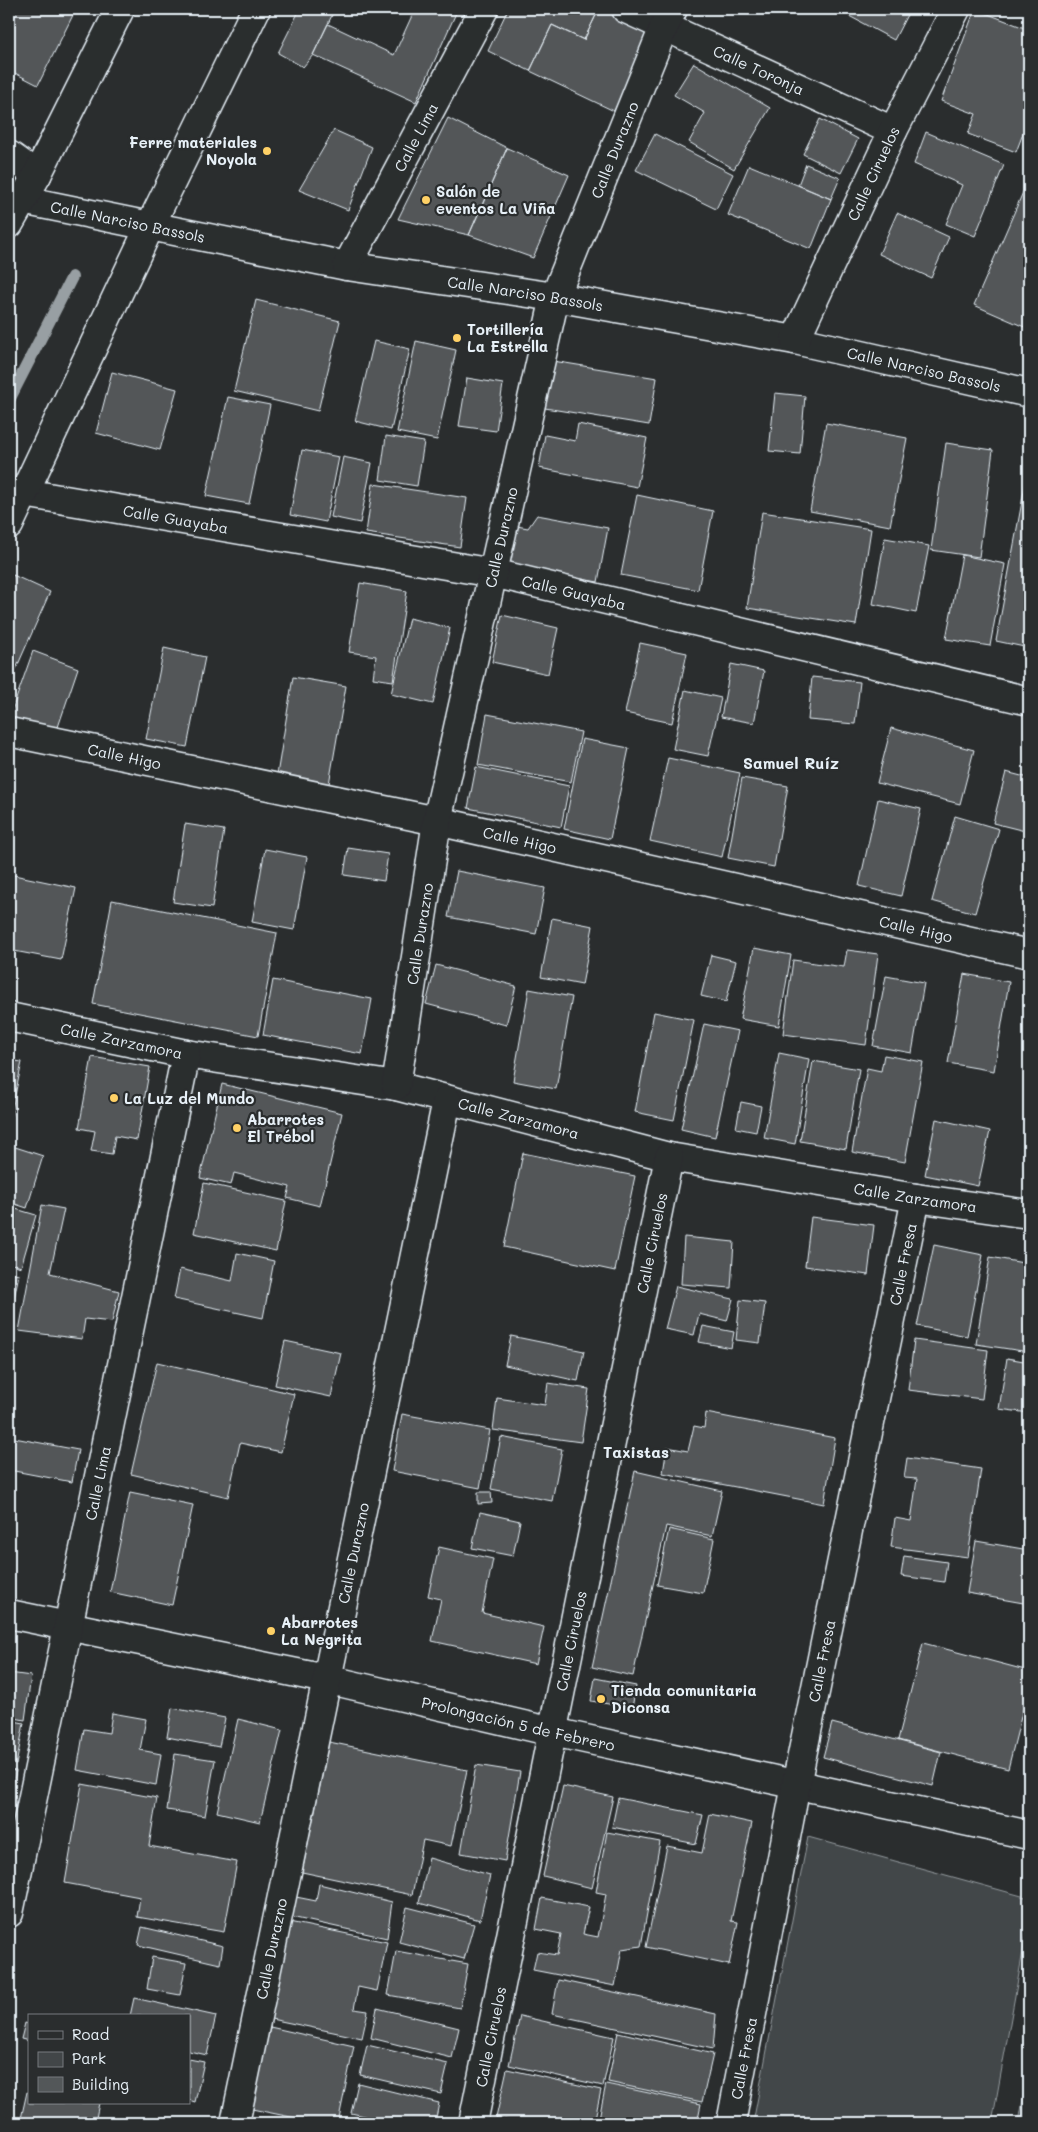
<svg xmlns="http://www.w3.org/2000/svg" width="1038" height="2132" viewBox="0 0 1038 2132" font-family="Mali,sans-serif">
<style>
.green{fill:#424648;stroke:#959ca0}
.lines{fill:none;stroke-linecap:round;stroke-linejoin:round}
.stream{stroke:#989fa3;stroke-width:12}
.building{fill:#535759;stroke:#e8f1f8}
.minor-casing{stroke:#e8f1f8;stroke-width:31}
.minor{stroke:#2a2d2e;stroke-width:28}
.poi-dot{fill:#ffd166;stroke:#2a2d2e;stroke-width:2}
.labels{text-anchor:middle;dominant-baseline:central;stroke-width:4.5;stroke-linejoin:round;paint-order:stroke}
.street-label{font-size:15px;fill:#e8f1f8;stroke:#2a2d2e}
.poi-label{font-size:15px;font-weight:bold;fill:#e8f1f8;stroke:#2a2d2e;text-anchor:start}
.neighbourhood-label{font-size:16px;font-weight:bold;fill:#e8f1f8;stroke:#2a2d2e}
</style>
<rect width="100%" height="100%" fill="#2a2d2e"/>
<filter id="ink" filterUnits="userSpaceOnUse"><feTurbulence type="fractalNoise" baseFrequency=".02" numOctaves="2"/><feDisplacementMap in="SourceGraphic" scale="10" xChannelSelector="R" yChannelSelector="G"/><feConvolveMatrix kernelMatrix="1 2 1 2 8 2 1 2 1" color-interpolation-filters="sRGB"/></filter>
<g filter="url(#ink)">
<!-- green -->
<path class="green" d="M808,1837L1029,1898V1918L992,2123H753Z
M1029,2063V2123H1019Z"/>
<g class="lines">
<!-- stream -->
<path class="stream" d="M9,400L72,277"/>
</g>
<!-- building -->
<path class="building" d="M9,9H76L38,85L9,70Z
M300,9H335L313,55L303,67L278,53Z
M415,9H446L456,13L416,102L313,55L328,24L394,55Z
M508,9H599L584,40L552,25L530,71L488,51Z
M599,9H608L653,30L614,111L530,71L552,25L584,40Z
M836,9H910L894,40Z
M975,9L1027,29L1029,27V118L1016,152L968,134L976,114L941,101Z
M694,63L770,108L734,169L689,142L705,113L674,95Z
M448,118L507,148L469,235L398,219Z
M820,119L858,139L841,173L803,154Z
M334,130L372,147L348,210L299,190Z
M926,132L1004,165L975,236L946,224L962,185L914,164Z
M655,134L733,174L716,209L636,170Z
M507,148L569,175L533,258L469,235Z
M806,164L840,178L831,199L798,185Z
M749,165L831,199L811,249L728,215Z
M1027,183L1029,184V329L974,305Z
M897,213L949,237L931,278L879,254Z
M256,300L340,321L318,411L234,391Z
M374,341L410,349L391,430L355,421Z
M416,341L456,350L437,440L397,432Z
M553,361L657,378L649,425L545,408Z
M112,372L177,389L160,450L96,433Z
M467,378L503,384L496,431L459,426Z
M775,393L805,396L800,454L769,451Z
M228,397L270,405L249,504L206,496Z
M826,423L907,438L890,526L810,511Z
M578,424L647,438L637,487L539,468L545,435L575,441Z
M386,436L424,442L417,486L380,480Z
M946,443L993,450L979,557L931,550Z
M302,450L339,457L326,522L290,515Z
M343,457L372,463L360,523L331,517Z
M1029,464V648L996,641Z
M373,484L467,498L460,547L366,533Z
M637,495L713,511L698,590L621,575Z
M762,512L871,529L856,625L747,608Z
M537,515L608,528L598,582L504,565L511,525L528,528Z
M885,538L929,546L916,613L873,604Z
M962,555L1005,564L990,646L946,639Z
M13,575L50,592L16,669L9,665V585Z
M360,583L407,591L393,681L373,678L376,656L349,652Z
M502,615L558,628L548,674L492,662Z
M409,618L450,628L433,704L391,694Z
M640,643L687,653L672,723L625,713Z
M164,648L205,657L187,747L146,739Z
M33,651L78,668L56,733L10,716Z
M731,664L764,671L754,723L721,717Z
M293,677L346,686L329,784L277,775Z
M812,677L860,682L855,724L808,720Z
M685,690L721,698L708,756L673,749Z
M487,714L581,732L571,782L478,765Z
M891,728L974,750L960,804L877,783Z
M582,739L629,748L610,839L564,829Z
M668,758L740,773L722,857L650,841Z
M476,767L569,786L561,827L468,808Z
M1006,772L1029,778V832L993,823Z
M742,778L788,786L774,867L728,858Z
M878,799L921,809L901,896L859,886Z
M955,816L999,829L975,913L932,901Z
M185,824L224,830L212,908L173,902Z
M348,848L388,854L384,881L344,875Z
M265,849L307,857L294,930L252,922Z
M457,871L545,888L536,934L448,917Z
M9,874L76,888L61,960L9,950Z
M112,900L277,933L258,1036L93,1004Z
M552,918L593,926L582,985L541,977Z
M754,948L791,955L779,1026L740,1019Z
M847,950L878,954L866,1045L783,1034L793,960L844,967Z
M711,955L736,961L726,1002L701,996Z
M436,965L516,986L506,1025L426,1004Z
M964,974L1009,982L994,1071L948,1063Z
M886,976L924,983L912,1053L873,1046Z
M273,980L372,999L362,1054L263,1035Z
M529,989L572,997L556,1089L513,1081Z
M654,1012L694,1020L674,1120L635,1112Z
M704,1024L738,1031L715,1137L681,1129Z
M779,1053L809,1059L795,1144L764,1138Z
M884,1055L923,1062L905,1162L852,1152L867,1068L881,1071Z
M92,1057L150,1067L137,1140L115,1136L112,1154L91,1151L95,1131L79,1128Z
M9,1060L22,1062L9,1124Z
M813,1061L859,1069L846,1149L800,1141Z
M222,1084L342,1113L320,1206L287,1198L290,1187L234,1173L231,1185L200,1178Z
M741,1102L761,1106L756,1132L736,1128Z
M936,1119L990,1131L978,1186L925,1175Z
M9,1145L43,1156L27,1208L9,1202Z
M523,1153L635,1176L615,1271L504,1247Z
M204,1183L286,1201L276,1251L194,1233Z
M42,1205L64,1209L50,1273L119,1291L112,1322L85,1319L82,1339L19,1331Z
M9,1207L36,1215L21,1267L9,1263Z
M811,1217L874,1225L868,1275L805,1266Z
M684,1237L734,1242L731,1288L681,1284Z
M934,1245L983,1255L967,1336L917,1326Z
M237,1253L274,1261L263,1318L174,1299L180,1269L232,1281Z
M990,1257L1029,1264V1352L976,1344Z
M9,1272L19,1274L9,1323Z
M676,1286L733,1299L727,1321L699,1314L694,1335L665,1329Z
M740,1300L765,1303L760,1343L736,1340Z
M703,1326L734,1332L731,1348L699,1342Z
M511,1336L584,1351L578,1381L505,1365Z
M914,1340L988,1350L982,1399L908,1390Z
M285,1341L341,1353L331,1397L275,1385Z
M1007,1358L1029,1362V1413L999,1409Z
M157,1362L294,1394L281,1452L240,1443L228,1497L131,1474Z
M548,1383L589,1389L581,1442L493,1430L497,1398L545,1405Z
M706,1413L835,1438L824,1504L663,1473L667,1447L688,1451L694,1426L704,1428Z
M402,1414L490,1430L480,1488L392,1471Z
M9,1437L78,1450L72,1482L9,1470Z
M501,1437L562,1449L552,1501L491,1489Z
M907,1458L981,1469L968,1557L891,1547L895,1518L911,1521L917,1479L904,1478Z
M635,1471L722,1491L712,1536L666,1526L633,1676L592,1667Z
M130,1492L193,1505L172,1605L110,1592Z
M478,1492H491L492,1503L478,1504Z
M480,1512L520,1521L513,1556L472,1548Z
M669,1529L714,1539L703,1593L657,1585Z
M976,1541L1029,1550V1604L967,1593Z
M439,1547L493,1559L482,1613L544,1627L536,1664L432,1641L441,1599L428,1596Z
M904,1556L947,1562L944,1582L901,1576Z
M923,1643L1029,1671V1685L1008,1769L898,1740Z
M9,1673L31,1676L25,1720L9,1717Z
M595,1678L636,1686L632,1708L591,1701Z
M172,1708L225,1718L219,1747L167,1737Z
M112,1713L146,1719L140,1750L161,1754L156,1785L77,1770L84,1729L109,1733Z
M238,1719L282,1730L260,1822L217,1812Z
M9,1720L24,1723L16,1765L9,1763Z
M832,1723L941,1752L933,1786L823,1757Z
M329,1742L467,1770L451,1846L423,1840L412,1895L302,1872Z
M175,1754L215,1760L205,1816L167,1810Z
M476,1765L520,1772L505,1861L461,1853Z
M9,1770L16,1771L9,1803Z
M82,1784L157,1798L149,1846L237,1862L224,1932L137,1917L140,1897L65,1883Z
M563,1786L613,1797L592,1888L543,1876Z
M618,1798L703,1815L696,1844L612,1827Z
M710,1814L752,1823L731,1921L738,1922L729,1965L646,1947L667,1846L702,1853Z
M607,1832L660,1842L641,1946L622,1949L615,1986L533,1970L537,1952L557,1955L561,1934L536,1929L542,1898L589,1907L583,1934L598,1937L606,1894L596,1892Z
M429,1858L490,1875L480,1920L419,1903Z
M319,1884L392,1902L387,1938L291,1917L296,1897L316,1901Z
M407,1907L474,1924L464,1959L399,1942Z
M289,1922L387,1942L377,1991L358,1987L354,2009L368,2011L362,2038L271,2019Z
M142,1927L223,1946L220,1964L138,1945Z
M396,1951L468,1964L460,2008L388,1995Z
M152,1957L186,1963L180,1995L147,1989Z
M558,1980L716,2014L713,2049L552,2014Z
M134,1998L216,2016L207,2055L189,2051V2016H130Z
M377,2008L459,2028L452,2058L371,2038Z
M520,2016L614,2037L603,2086L509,2065Z
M25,2023L29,2024V2041L21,2039Z
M270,2027L354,2046L338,2123H320L252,2109Z
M618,2032L713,2054L702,2102L608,2082Z
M367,2045L448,2064L441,2094L360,2075Z
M189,2059L204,2062L195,2102L189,2100Z
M507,2069L601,2090L594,2123H520L496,2118Z
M358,2083L439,2103L435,2123H396L351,2113Z
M606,2084L701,2104L697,2123H598Z
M27,2092L29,2093V2103H99L95,2123H20Z
M247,2119L265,2123H246Z"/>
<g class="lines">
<defs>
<g id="minor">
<path id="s1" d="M626,9L893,131"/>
<path d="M9,155L37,175"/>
<path id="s2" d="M22,200L347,266L555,297L795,340L1029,393"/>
<path d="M9,224L37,175L120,9"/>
<path id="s3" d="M347,266L484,9"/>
<path id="s4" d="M795,340L893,131L956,9"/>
<path id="s5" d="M24,493L493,573L1029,701"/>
<path d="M9,525L150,226L256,9"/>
<path id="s6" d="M9,732L437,821L1029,954"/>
<path id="s7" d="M9,1017L186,1054L396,1086L669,1157L916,1198L1029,1214"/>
<path id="s8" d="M396,1086L437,821L555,297L664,27L673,9"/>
<path id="s9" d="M9,1614L326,1679L553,1732L1029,1835"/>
<path id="s10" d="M9,1913L186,1054"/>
<path id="s11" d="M235,2123L447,1100"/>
<path id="s12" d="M473,2123L669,1157"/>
<path id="s13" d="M731,2123L796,1785L916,1198"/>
</g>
</defs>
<!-- minor casing -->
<use href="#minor" class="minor-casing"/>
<!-- minor -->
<use href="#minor" class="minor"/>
</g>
</g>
<!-- markers -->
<g class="poi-dot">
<circle cx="267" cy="151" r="5"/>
<circle cx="426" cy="200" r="5"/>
<circle cx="457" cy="338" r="5"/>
<circle cx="114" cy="1098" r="5"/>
<circle cx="237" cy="1128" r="5"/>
<circle cx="271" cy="1631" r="5"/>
<circle cx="601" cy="1699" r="5"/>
</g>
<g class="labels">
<!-- street labels -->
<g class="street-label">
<text stroke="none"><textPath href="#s1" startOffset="146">Calle Toronja</textPath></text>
<text stroke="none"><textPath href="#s3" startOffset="146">Calle Lima</textPath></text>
<text stroke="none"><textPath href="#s8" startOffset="964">Calle Durazno</textPath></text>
<text stroke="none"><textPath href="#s4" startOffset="184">Calle Ciruelos</textPath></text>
<text stroke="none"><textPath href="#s2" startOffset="108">Calle Narciso Bassols</textPath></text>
<text stroke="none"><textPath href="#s2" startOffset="512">Calle Narciso Bassols</textPath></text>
<text stroke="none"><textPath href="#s2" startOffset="918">Calle Narciso Bassols</textPath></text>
<text stroke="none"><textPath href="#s5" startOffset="154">Calle Guayaba</textPath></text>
<text stroke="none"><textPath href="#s8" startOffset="559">Calle Durazno</textPath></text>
<text stroke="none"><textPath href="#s5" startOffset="559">Calle Guayaba</textPath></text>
<text stroke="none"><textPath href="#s6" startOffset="118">Calle Higo</textPath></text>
<text stroke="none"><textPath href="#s6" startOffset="522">Calle Higo</textPath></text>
<text stroke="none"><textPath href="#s6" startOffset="928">Calle Higo</textPath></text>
<text stroke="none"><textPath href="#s8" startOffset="154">Calle Durazno</textPath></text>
<text stroke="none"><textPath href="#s7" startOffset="115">Calle Zarzamora</textPath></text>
<text stroke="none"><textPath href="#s7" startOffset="520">Calle Zarzamora</textPath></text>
<text stroke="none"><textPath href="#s7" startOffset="925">Calle Zarzamora</textPath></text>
<text stroke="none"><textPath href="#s12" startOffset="898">Calle Ciruelos</textPath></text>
<text stroke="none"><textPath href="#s13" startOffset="876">Calle Fresa</textPath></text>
<text stroke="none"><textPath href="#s10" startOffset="439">Calle Lima</textPath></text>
<text stroke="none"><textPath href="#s11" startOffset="582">Calle Durazno</textPath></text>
<text stroke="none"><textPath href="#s12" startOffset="492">Calle Ciruelos</textPath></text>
<text stroke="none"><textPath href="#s13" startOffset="471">Calle Fresa</textPath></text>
<text stroke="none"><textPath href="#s9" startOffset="521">Prolongación 5 de Febrero</textPath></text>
<text stroke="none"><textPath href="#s11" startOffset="178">Calle Durazno</textPath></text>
<text stroke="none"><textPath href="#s12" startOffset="88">Calle Ciruelos</textPath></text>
<text stroke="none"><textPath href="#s13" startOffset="66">Calle Fresa</textPath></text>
</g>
<!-- poi labels -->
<g class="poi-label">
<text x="257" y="142" text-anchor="end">Ferre materiales<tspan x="257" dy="17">Noyola</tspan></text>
<text x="436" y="191">Salón de<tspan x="436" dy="17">eventos La Viña</tspan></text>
<text x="467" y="329">Tortillería<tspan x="467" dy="17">La Estrella</tspan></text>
<text x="124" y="1098">La Luz del Mundo</text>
<text x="247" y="1119">Abarrotes<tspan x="247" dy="17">El Trébol</tspan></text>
<text x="281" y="1622">Abarrotes<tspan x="281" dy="17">La Negrita</tspan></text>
<text x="611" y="1690">Tienda comunitaria<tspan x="611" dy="17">Diconsa</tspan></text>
</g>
<!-- neighbourhood labels -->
<g class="neighbourhood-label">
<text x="791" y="762">Samuel Ruíz</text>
<text x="636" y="1451">Taxistas</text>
</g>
</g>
<!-- margin -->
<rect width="1038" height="2132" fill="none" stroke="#2a2d2e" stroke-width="30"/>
<rect x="15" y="15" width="1008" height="2102" fill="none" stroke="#e8f1f8" stroke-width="2" filter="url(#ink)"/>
<!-- legend -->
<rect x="28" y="2014" width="162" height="90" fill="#2a2d2e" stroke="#767b7f"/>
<rect x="38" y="2031" width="25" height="8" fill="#2a2d2e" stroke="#767b7f"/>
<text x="72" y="2040" font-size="15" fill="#e8f1f8">Road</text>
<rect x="38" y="2052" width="25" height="15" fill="#424648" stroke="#767b7f"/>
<text x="72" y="2064" font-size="15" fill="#e8f1f8">Park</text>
<rect x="38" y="2077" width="25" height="15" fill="#535759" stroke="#767b7f"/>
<text x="72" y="2090" font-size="15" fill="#e8f1f8">Building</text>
</svg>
